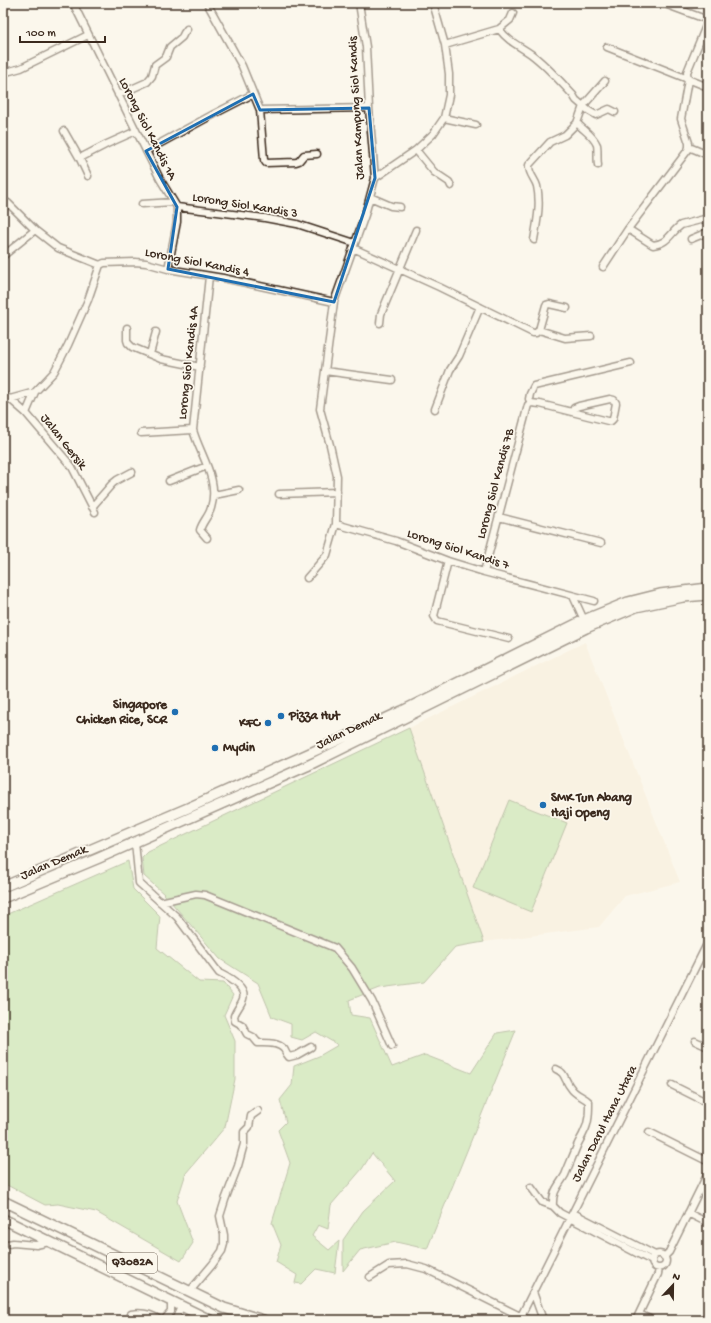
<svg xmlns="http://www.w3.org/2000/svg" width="711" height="1323" viewBox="0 0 711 1323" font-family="'Gochi Hand',sans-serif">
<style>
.built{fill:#f7ebd5}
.green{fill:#b2db98;stroke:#76825b}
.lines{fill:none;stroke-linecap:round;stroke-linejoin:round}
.minor-casing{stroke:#3b2a1e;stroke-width:9}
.highway-casing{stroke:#3b2a1e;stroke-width:12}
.minor{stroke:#fbf7ec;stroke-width:6}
.highway{stroke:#fbf7ec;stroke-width:9}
.marked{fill:none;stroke:#1f6fb2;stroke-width:3;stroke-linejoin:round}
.poi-dot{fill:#1f6fb2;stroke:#fbf7ec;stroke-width:1.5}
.labels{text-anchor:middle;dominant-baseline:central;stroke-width:3.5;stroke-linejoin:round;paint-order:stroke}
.shield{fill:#fbf7ec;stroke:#75685c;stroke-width:1}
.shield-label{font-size:12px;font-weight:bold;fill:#3b2a1e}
.street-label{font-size:13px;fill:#3b2a1e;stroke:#fbf7ec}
.poi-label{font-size:13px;font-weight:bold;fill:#3b2a1e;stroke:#fbf7ec;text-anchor:start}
</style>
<rect width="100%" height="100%" fill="#fbf7ec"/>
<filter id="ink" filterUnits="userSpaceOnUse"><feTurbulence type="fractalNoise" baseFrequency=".025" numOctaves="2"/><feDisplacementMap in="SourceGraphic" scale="8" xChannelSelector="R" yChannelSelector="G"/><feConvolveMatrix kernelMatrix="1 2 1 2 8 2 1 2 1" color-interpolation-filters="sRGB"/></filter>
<g filter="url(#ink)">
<!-- built -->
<path class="built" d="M585,642L680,882L625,896L599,927L484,942L409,728Z"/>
<!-- green -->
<path class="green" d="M409,728L484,942L455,947L424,982L380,988L349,1000L351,1015L370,1018L392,1067L425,1055L471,1073L497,1033L516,1030L427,1249L396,1242L360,1250L343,1271V1240L363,1211L395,1181L372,1153L362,1169L331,1205L328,1229L318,1225L312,1236L329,1250L339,1241L335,1273L316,1269L301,1284L295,1283L297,1275L276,1262L281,1245L272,1223L290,1163L278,1130L286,1122L280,1100L292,1085L294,1066L319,1056L338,1045L316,1032L302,1040L291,1037V1024L272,1017L258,983L220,959L164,894L144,876L142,858L148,852Z
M509,800L567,823L531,912L473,888Z
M128,861L133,889L160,916L157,948L199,982L223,983L233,995L224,1015L235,1041V1079L225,1127L186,1173L177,1201L193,1243L181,1261L96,1212L58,1204L45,1205L3,1183V916Z"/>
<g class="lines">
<defs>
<path id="minor" d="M73,3L160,179L177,207V222L168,269
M207,3L242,66L260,110L369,108
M662,3L708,20
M708,21L687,72L688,80L681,119L689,143V147L708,155
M499,29C509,42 518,45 531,54C546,65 560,81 573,95L576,100L583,106L577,123L565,135L550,142L529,165C528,173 535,179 537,186C541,204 537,222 534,240
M445,45L499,29L510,20L513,13
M607,47L708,87
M3,72L10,71L21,68L88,35
M605,81L583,106L589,111L596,115L609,109L615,112
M118,95L147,82L152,76L155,65L166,57L170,47L182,37L184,33L187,29
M260,110L264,160L266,163L296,162L299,161L304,155L317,154
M444,118L476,125
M577,123C583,130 593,135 597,145C598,149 597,160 598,165
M64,131L80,159
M416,150L434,172L449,182L451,186
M146,151L214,114L253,94
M88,176L80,159L82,157L107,144L136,131
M375,178L416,150L433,134L444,118L449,95V74L445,45L433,3
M370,197L391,206L400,207
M3,201L8,203L35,230L58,248L100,265L104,263L135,262L146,263L168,269L223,278L334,302
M142,204L173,202
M177,207L265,218L297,224L355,243
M628,229L653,245C669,243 670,233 681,225L708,218
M691,239L708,232
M353,248L439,287L533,333H536L539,330L546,305L549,304L567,308
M3,256L35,230
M603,267L628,229L688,150L689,147
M380,323L381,314L416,230
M127,328V340L128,343L132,347L161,359L200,367
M539,330L565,338L591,336
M150,354L156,332
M325,371L392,380
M3,395L10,399L26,413L72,467L95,512
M10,399L35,392
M531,403L540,404L608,421H611L613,419L616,403L614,400L610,399L579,406L574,408L573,412
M531,403L529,399L530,394L534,386L631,363
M435,409L450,370L459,356L480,307
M26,413L35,392L54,372L68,345L88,300L100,265
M141,433L193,430
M169,481L207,466
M279,494L337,492
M214,495L239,490
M92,507L112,484L117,480L132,472
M499,517L601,543
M336,524L396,541L448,561L484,572L594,601
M207,538L200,530C202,522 209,516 211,508C220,480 200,455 193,430L209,276
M448,561L434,616L437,621L509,639
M484,572L528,405L531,403
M307,578L327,555L336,524L337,476L330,445L320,409L334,302L365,215L375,178L369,108L366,47L359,3
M573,596L584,620
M135,842L139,883L177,917L219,973C227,977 247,988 243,999C241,1005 236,1010 234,1016L235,1021L242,1025L247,1034L253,1037L258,1043C266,1043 278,1042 284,1049C286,1052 286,1054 289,1057L297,1055L311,1047
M160,902L196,894L205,895L335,948L352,968L372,1001L392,1046
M695,1041L708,1047
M672,1085L708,1103
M649,1132L707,1161
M531,1187L542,1202L553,1206L560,1213L652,1261
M553,1206C552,1191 558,1187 565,1175C569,1165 573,1156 577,1146C579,1141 582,1137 584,1132C589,1123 589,1112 589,1102C583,1096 575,1095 571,1088C564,1080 566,1073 556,1069
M573,1213L655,1255
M688,1213L708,1223
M3,1245L13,1243L36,1245L49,1242
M652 1261a7 7 0 1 1 14 0a7 7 0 1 1-14 0Z
M664,1257L669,1252L708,1173
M370,1277L389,1265L407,1264L426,1269L528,1320
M190,1291L212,1265L222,1251L224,1244V1235L220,1216L225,1200L238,1166L244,1144V1132L249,1127L251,1116L258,1111
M533,1292L543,1320
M131,1314C142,1312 151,1314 160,1320
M639,1314L652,1320
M521,1316L708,942
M164,1320L171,1312V1302
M175,1320L181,1307
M636,1320L658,1274L659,1268"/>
<path id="highway" d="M3,887L188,808L361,730L402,711L584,620L628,602L660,594L708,588
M3,898L99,858L307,766L586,628L636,607L683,597L708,595
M3,1201L224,1308L263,1320
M3,1219L210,1320"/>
</defs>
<!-- minor casing -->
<use href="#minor" class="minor-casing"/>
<!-- highway casing -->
<use href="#highway" class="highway-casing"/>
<!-- minor -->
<use href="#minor" class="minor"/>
<!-- highway -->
<use href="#highway" class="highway"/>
</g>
</g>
<!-- marked area -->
<path d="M0 0H711V1323H0ZM253,94L260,110L369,108L375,178L334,302L168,269L177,207L146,151Z" fill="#fbf7ec" fill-opacity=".55" fill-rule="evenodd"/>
<path class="marked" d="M253,94L260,110L369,108L375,178L334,302L168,269L177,207L146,151Z"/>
<!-- markers -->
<g class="poi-dot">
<circle cx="175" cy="712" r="4"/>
<circle cx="281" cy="716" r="4"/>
<circle cx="268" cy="723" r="4"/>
<circle cx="215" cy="748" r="4"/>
<circle cx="543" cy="805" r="4"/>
</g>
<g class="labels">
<!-- shield labels -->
<rect class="shield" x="107" y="1253" width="50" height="20" rx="3"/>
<g class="shield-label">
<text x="132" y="1263">Q3082A</text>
</g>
<!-- street labels -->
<g class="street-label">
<text transform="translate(357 108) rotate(-93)">Jalan Kampung Siol Kandis</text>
<text transform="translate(147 129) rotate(63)">Lorong Siol Kandis 1A</text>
<text transform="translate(245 206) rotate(9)">Lorong Siol Kandis 3</text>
<text transform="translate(197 263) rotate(11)">Lorong Siol Kandis 4</text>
<text transform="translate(189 363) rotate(-84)">Lorong Siol Kandis 4A</text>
<text transform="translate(63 442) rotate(52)">Jalan Gersik</text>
<text transform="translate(496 484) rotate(-75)">Lorong Siol Kandis 7B</text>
<text transform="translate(458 550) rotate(18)">Lorong Siol Kandis 7</text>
<text transform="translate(349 731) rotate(-26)">Jalan Demak</text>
<text transform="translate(54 863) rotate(-23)">Jalan Demak</text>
<text transform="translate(605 1124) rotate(-63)">Jalan Darul Hana Utara</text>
</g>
<!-- poi labels -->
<g class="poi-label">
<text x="167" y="705" text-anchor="end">Singapore<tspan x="167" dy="15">Chicken Rice, SCR</tspan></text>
<text x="289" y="716">Pizza Hut</text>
<text x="260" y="723" text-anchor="end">KFC</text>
<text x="223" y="748">Mydin</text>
<text x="551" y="798">SMK Tun Abang<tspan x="551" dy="15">Haji Openg</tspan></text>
</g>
</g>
<!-- margin -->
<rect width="711" height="1323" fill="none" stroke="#fbf7ec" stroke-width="16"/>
<rect x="8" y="8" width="695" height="1307" fill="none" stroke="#3b2a1e" stroke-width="1.5" filter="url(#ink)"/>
<!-- north arrow -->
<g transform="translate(673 1285) rotate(22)" stroke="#fbf7ec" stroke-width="3" paint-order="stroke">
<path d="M0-3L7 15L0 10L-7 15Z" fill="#3b2a1e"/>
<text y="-6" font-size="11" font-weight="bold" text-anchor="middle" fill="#3b2a1e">N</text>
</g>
<!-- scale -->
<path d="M20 36v6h85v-6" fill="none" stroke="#3b2a1e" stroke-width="2"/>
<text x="26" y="36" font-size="12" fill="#3b2a1e" stroke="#fbf7ec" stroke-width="3" paint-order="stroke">100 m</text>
</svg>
